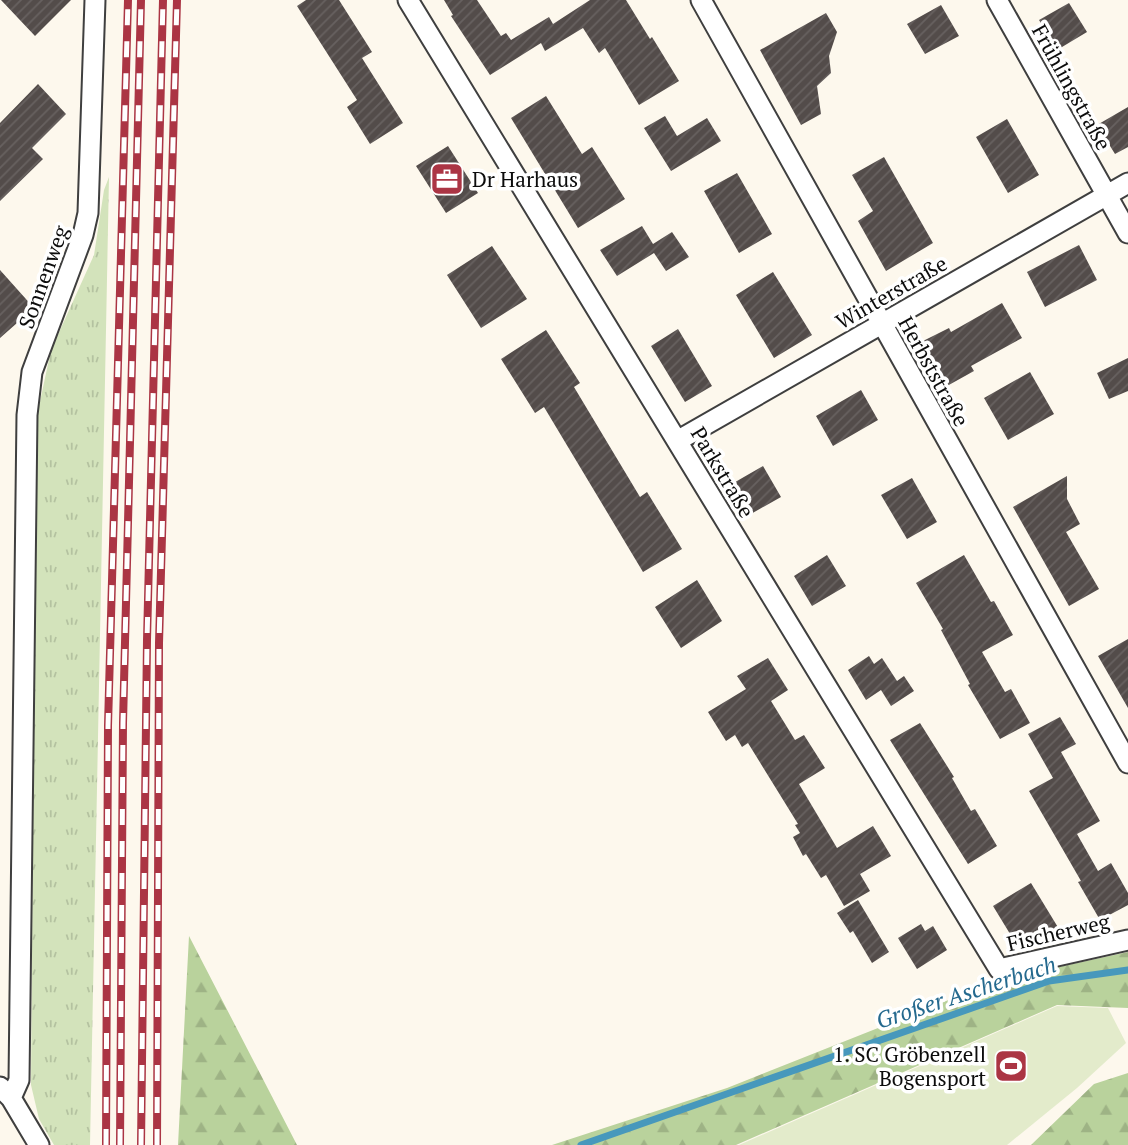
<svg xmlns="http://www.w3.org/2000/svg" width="1128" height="1145" viewBox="0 0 1128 1145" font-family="'PT Serif',serif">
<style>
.grass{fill:url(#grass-tufts)}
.forest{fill:url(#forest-firs)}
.pitch{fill:#e3ebcb}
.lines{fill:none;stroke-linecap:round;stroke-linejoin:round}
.stream{stroke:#4798bc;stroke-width:7}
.building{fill:url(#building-hatch)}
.street-casing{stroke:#3f3f3f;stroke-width:23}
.street{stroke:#fff;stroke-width:19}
.rail-casing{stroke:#ab3544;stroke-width:8}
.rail{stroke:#fff;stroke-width:5;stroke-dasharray:16;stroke-linecap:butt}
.labels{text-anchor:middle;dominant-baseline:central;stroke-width:7;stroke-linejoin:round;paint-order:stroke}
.street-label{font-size:21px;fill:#0c0c0c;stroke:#fff}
.poi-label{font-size:21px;fill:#0c0c0c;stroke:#fff;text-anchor:start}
.water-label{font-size:23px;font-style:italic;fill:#24698e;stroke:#fff}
</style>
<defs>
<pattern id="grass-tufts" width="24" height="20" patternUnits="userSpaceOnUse" patternTransform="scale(1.75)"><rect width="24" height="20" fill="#d3e3bb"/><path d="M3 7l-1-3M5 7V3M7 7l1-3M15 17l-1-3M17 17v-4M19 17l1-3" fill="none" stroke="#b4c2a0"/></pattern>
<pattern id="forest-firs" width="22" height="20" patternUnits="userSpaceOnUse" patternTransform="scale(1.75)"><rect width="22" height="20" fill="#b9d29c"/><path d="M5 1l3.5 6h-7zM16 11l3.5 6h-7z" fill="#9eb385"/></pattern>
<pattern id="building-hatch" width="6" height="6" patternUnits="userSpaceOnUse" patternTransform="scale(1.75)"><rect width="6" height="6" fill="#534c4a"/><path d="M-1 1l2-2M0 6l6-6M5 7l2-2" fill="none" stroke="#676160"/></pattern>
</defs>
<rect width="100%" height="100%" fill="#fdf8ed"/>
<!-- grass -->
<path class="grass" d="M109,177L90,1145H54L39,1119L31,1085L36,420L51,350L94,255L104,190Z"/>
<!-- forest -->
<path class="forest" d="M189,936L297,1145H178Z
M1128,952V1008L1057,1005L736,1145H552L727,1088L999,980Z
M1128,1073V1145H1031L1094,1084Z"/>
<!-- pitch -->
<path class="pitch" d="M1057,1006L1108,1008L1126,1043L1077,1088L1007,1145H739Z"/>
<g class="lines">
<!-- stream -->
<path class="stream" d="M581,1145L1049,981L1128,970"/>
</g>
<!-- building -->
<path class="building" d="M1,0H71L35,36Z
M306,0H339L372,52L362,58L403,123L370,144L347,107L357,100L297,6Z
M444,0H477L501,36L506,33L511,40L549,17L553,24L590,0H626L650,39L652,37L679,81L639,105L605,48L599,53L583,28L545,51L541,43L490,75L451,16L453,15Z
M1069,3L1087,32L1057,50L1039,20Z
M941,5L959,36L925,54L907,24Z
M826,13L837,32L829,56L831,73L817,86L821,114L801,125L760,50Z
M38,84L66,114L32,148L43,159L0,201V123Z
M546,96L582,154L592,147L625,199L578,228L511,118Z
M1128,107V147L1115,154L1097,125Z
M665,116L677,136L707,118L721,141L671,171L644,128Z
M1007,119L1039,175L1008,193L976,137Z
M448,146L478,193L446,213L416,166Z
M884,157L933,243L886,271L858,221L873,211L852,175Z
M737,173L772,234L739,253L704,191Z
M642,226L653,244L672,232L689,257L666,271L654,253L617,276L600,250Z
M1079,245L1097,280L1045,307L1027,272Z
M492,246L527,299L481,328L447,275Z
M0,270L34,308L0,338Z
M773,272L812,335L774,358L736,295Z
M1002,303L1022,338L971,366L974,371L947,386L921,342L949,328L951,332Z
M678,329L712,386L685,402L651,346Z
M546,330L580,383L574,387L640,497L647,492L682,549L643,572L544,407L535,413L501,359Z
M1128,358V391L1109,399L1097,373Z
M1030,372L1054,414L1008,440L984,398Z
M861,390L878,420L833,446L816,416Z
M763,466L781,497L749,515L730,485Z
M1067,476V499L1080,524L1066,532L1099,589L1069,606L1013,507Z
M912,478L937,522L907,539L881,495Z
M827,555L846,586L812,606L794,576Z
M964,555L991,602L994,601L1013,635L982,652L1005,692L1011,689L1030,723L1000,739L968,685L970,684L941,630L943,629L916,583Z
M697,580L722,621L681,648L655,607Z
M1128,639V708L1098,656Z
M869,656L874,664L882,658L897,681L904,676L914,691L891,706L881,690L866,700L848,670Z
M768,658L788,690L771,701L795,740L804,735L825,768L799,784L837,848L873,826L891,856L860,874L870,891L844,906L826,875L821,878L806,854L803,856L793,837L800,833L795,825L798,824L748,743L742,747L735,735L726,741L708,712L746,689L737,676Z
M1060,717L1076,744L1061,752L1100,821L1077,834L1098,871L1111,863L1128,893V905L1100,920L1078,882L1081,881L1029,791L1053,778L1028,734Z
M920,723L954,777L952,778L971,811L975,809L997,846L968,864L890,740Z
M1031,883L1059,929L1021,952L993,906Z
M858,900L889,952L872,963L853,931L850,933L837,913Z
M921,924L925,931L933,926L947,950L917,969L898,938Z"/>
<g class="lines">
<defs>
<path id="street" d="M408,0L999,969L1128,940
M701,0L1128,763
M997,0L1128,233
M677,441L1128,183
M0,1087L11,1098L39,1145
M11,1098L19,1080L27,415L32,372L83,235L88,213L95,0"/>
</defs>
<!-- street casing -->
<use href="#street" class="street-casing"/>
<!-- street -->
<use href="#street" class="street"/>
<defs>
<path id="rail" d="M106,1145L108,726L128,0
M120,1145L123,723L141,0
M141,1145L147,640L163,0
M157,1145L159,643L177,0"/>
</defs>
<!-- rail casing -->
<use href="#rail" class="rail-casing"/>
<!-- rail -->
<use href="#rail" class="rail"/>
</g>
<!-- icons -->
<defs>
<symbol id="office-square" viewBox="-11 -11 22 22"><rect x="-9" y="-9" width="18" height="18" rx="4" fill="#ab3544" stroke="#fff"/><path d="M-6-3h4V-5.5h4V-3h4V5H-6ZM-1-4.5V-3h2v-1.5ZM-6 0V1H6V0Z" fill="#fff"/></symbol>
<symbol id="stadium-square" viewBox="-11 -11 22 22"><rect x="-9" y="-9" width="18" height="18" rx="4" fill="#ab3544" stroke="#fff"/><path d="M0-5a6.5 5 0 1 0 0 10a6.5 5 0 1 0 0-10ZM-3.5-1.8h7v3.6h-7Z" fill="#fff"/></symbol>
</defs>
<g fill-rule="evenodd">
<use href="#office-square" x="428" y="160" width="38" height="38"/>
<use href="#stadium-square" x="992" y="1047" width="38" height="38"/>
</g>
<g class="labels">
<!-- street labels -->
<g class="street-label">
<text transform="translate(1072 87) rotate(61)">Frühlingstraße</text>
<text transform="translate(43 277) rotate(-70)">Sonnenweg</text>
<text transform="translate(891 292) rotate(-30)">Winterstraße</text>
<text transform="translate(934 371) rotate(61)">Herbststraße</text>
<text transform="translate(723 472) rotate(59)">Parkstraße</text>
<text transform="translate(1058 932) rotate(-13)">Fischerweg</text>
</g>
<!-- poi labels -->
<g class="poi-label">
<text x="472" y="179">Dr Harhaus</text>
<text x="986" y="1054" text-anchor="end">1. SC Gröbenzell<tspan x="986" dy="24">Bogensport</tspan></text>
</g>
<!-- water labels -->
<g class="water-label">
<text transform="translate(966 992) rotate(-18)">Großer Ascherbach</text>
</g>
</g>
</svg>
